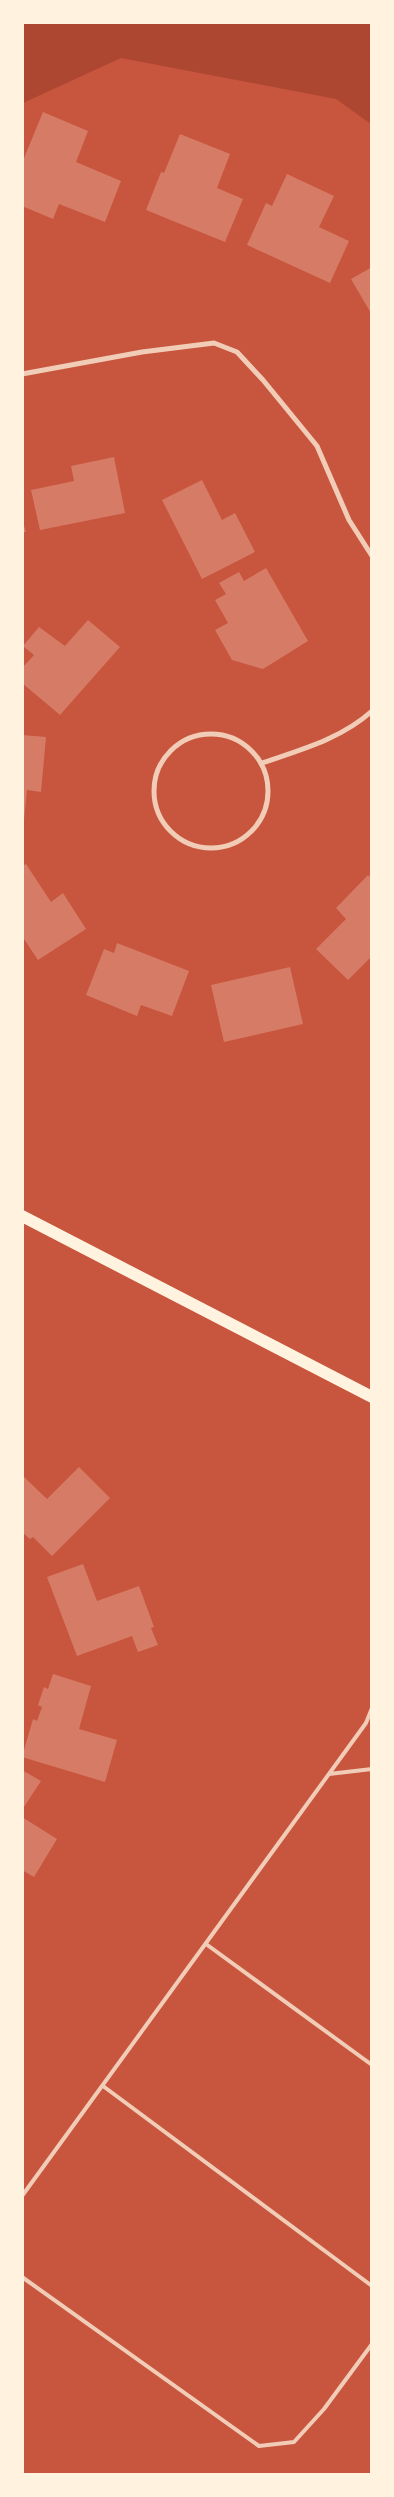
<svg xmlns="http://www.w3.org/2000/svg" width="394" height="2497" viewBox="0 0 394 2497" font-family="'Sofia Sans Condensed',sans-serif">
<style>
.green{fill:#ae4732}
.building{fill:#d67c66}
.lines{fill:none;stroke-linecap:round;stroke-linejoin:round}
.service{stroke:#f1ccb7;stroke-width:4}
.minor{stroke:#f1ccb7;stroke-width:5}
.primary{stroke:#fff3e0;stroke-width:12}
</style>
<rect width="100%" height="100%" fill="#c8553d"/>
<!-- green -->
<path class="green" d="M22,23H371V124L336,99L121,58L23,103Z"/>
<!-- building -->
<path class="building" d="M43,112L88,131L76,162L121,181L105,222L59,204L53,219L22,206V163Z
M180,134L230,154L217,188L243,199L225,242L146,210L161,172L164,173Z
M287,174L334,196L319,227L349,241L330,283L247,245L266,203L272,206Z
M372,267V315L351,279Z
M114,457L125,513L40,530L31,490L74,481L71,466Z
M202,480L222,520L235,513L255,552L202,579L162,500Z
M22,519L26,532H22Z
M266,568L308,641L263,669L232,660L215,630L228,623L215,600L226,594L219,583L239,572L244,581Z
M88,620L120,647L60,715L22,683V668L34,655L23,646L39,627L65,646Z
M22,735L46,737L41,792L27,790L24,820Z
M26,864L51,902L63,893L86,929L38,960L22,936V866Z
M368,875L372,879V956L348,980L316,949L346,919L336,908Z
M117,943L189,971L172,1016L141,1005L137,1016L86,995L104,949L114,953Z
M290,967L303,1024L224,1042L211,985Z
M79,1467L110,1498L52,1556L33,1537L30,1539L22,1532V1475L47,1499Z
M83,1564L97,1601L139,1586L154,1627L151,1628L158,1645L138,1652L132,1636L77,1656L47,1577Z
M53,1674L91,1686L79,1729L117,1740L105,1782L22,1757L33,1719L37,1721L42,1707L38,1705L44,1687L48,1689Z
M22,1770L41,1781L22,1810Z
M22,1817L57,1839L34,1877L22,1870Z"/>
<g class="lines">
<!-- service -->
<path class="service" d="M329,1774L372,1769
M206,1944L372,2065
M103,2086L372,2286
M22,2196L366,1723L372,1708
M22,2277L259,2446L294,2442L324,2409L372,2344"/>
<!-- minor -->
<path class="minor" d="M22,374L142,352L214,343L237,352L263,380L317,446L349,520L372,556
M154 791a57 57 0 1 1 114 0a57 57 0 1 1-114 0Z
M262,763C300,750 341,739 372,711"/>
<!-- primary -->
<path class="primary" d="M22,1216L372,1397"/>
</g>
<!-- border -->
<rect width="394" height="2497" fill="none" stroke="#fff3e0" stroke-width="48"/>
</svg>
